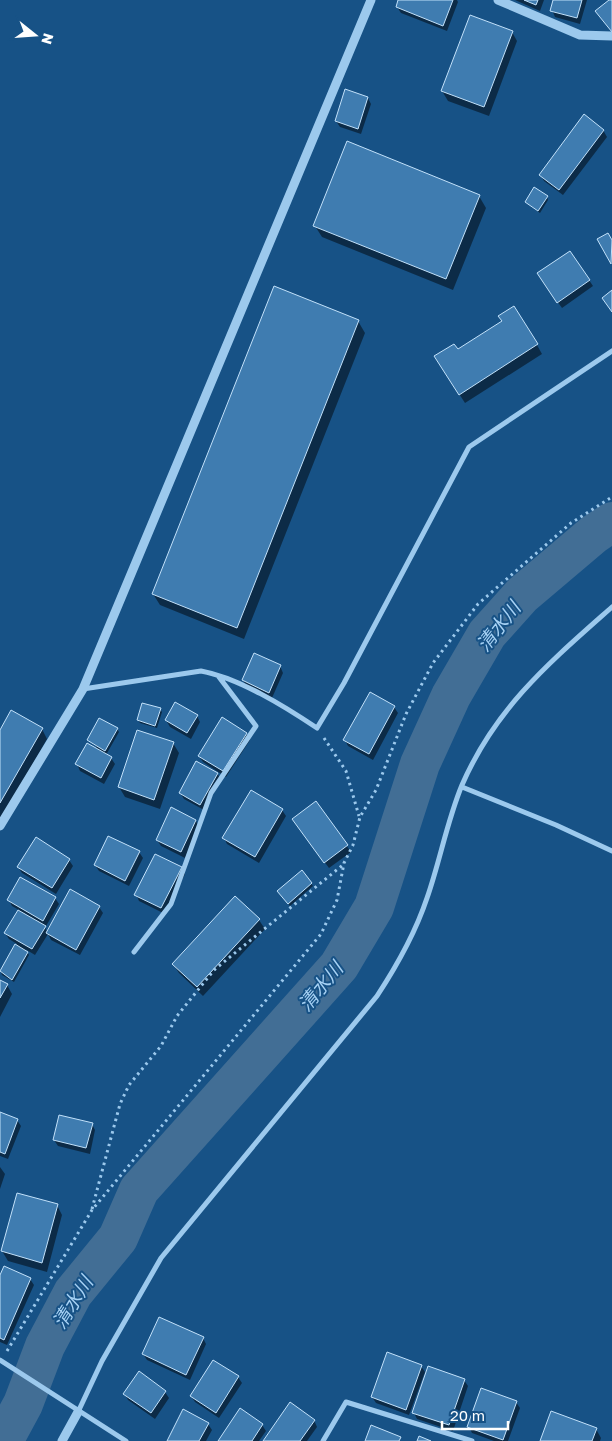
<svg xmlns="http://www.w3.org/2000/svg" width="612" height="1441" viewBox="0 0 612 1441" font-family="'Golos Text','Noto Sans JP',sans-serif">
<style>
.shadow{fill:#0007}
.lines{fill:none;stroke-linecap:round;stroke-linejoin:round}
.river{stroke:#426e95;stroke-width:40}
.building{fill:#3f7cb0;stroke:#c2e1fa}
.path{stroke:#9cc9ed;stroke-width:3;stroke-dasharray:2.5 4;stroke-linecap:butt}
.minor{stroke:#9cc9ed;stroke-width:5}
.tertiary{stroke:#9cc9ed;stroke-width:9}
.labels{text-anchor:middle;dominant-baseline:central;stroke-width:4;stroke-linejoin:round;paint-order:stroke}
.water-label{font-size:19px;font-style:italic;fill:#a7d2f5;stroke:#175286}
</style>
<rect width="100%" height="100%" fill="#175286"/>
<!-- shadow -->
<path class="shadow" d="M400,0H457L458,2L447,31L401,13L397,7Z
M515,0H544L540,11Z
M554,0H587L580,24L555,17L552,10Z
M512,32L517,41L489,116L448,101L442,91Z
M368,98L371,104L361,134L340,127L336,121Z
M603,130L607,137L563,195L544,181L541,175Z
M479,196L486,208L453,290L322,237L315,226Z
M547,197L548,200L540,213L526,202Z
M542,280H589L593,286L562,308Z
M358,321L365,333L244,639L160,605L153,594Z
M537,345L542,354L465,403L441,366L457,351Z
M280,666L283,673L272,698L247,687L243,680Z
M370,694L394,707L398,713L373,760L348,746L345,740Z
M160,709L162,712L157,728L140,723L138,720Z
M197,716L200,722L191,739L170,727L166,720Z
M42,729L47,739L0,821V732Z
M117,729L119,732L106,755L111,758L115,764L104,784L80,771L77,764L97,747L88,740Z
M246,734L250,740L226,777L203,762L199,756Z
M173,743L179,753L160,809L125,797L119,787Z
M217,773L221,780L204,810L184,799L180,793Z
M251,792L282,810L286,816L259,863L227,844L224,838Z
M316,803L351,852L329,868L297,825Z
M171,809L196,821L199,827L185,858L161,846L157,840Z
M139,852L143,858L129,886L99,871L95,865Z
M69,860L73,866L56,894L22,873L18,867Z
M181,868L185,874L165,914L139,901L136,894Z
M302,872L313,886L290,906L280,894Z
M71,891L99,907L103,913L80,955L51,940L48,934L35,955L25,949L29,955L14,982L2,975L1,972L17,944L9,939L5,933L19,910L12,906L9,900L55,898L59,904L46,926L43,924L48,933Z
M235,897L259,920L265,929L203,996L179,973L173,964Z
M0,981L7,985L12,994L0,1017Z
M0,1113L17,1120L21,1126L8,1159L0,1156Z
M92,1124L95,1130L90,1154L58,1146L54,1140Z
M0,1167L5,1174L0,1189Z
M57,1205L62,1215L47,1272L8,1261L2,1251Z
M0,1279H30L34,1285L7,1345L0,1342Z
M203,1338L206,1344L190,1380L147,1360L143,1354Z
M421,1366L425,1372L409,1415L376,1403L372,1397Z
M139,1373L165,1392L169,1398L155,1419L128,1400L125,1394Z
M238,1377L242,1383L219,1418L195,1402L191,1396Z
M464,1380L468,1386L453,1431L417,1419L414,1413Z
M516,1402L520,1408L508,1441H494L472,1433L469,1427Z
M314,1420L317,1427L307,1441H264Z
M208,1424L212,1430L206,1441H168Z
M262,1425L266,1431L259,1441H219Z
M596,1429L601,1438L600,1441H541Z"/>
<g class="lines">
<!-- river -->
<path class="river" d="M3,1441L23,1404L45,1346L73,1293L118,1238L139,1190L339,966L374,907L420,764L451,696L487,634L522,595L594,534L612,522"/>
</g>
<!-- building -->
<path class="building" d="M398,0H453L443,26L396,7Z
M524,0H538L536,5Z
M553,0H582L577,18L550,11Z
M609,0H612V32L595,11Z
M470,15L513,31L484,107L441,91Z
M345,89L368,97L358,129L335,121Z
M584,114L604,130L559,190L539,175Z
M347,141L480,195L446,279L313,226Z
M534,187L548,196L538,211L525,202Z
M608,233L612,240L611,264L597,239Z
M570,251L590,280L557,303L537,273Z
M274,286L359,320L237,628L152,594Z
M612,290V312L602,298Z
M514,306L538,344L459,395L434,356L454,344L458,349L502,321L498,316Z
M254,653L281,665L269,693L242,680Z
M370,692L395,706L369,754L343,740Z
M175,702L198,715L187,733L165,720Z
M142,703L161,708L155,726L137,720Z
M11,710L43,728L0,803V730Z
M222,717L247,733L223,771L198,756Z
M99,718L118,728L105,751L87,740Z
M137,730L174,742L154,800L118,787Z
M87,743L112,757L101,778L75,764Z
M196,761L218,773L200,805L179,793Z
M251,790L283,809L255,857L222,838Z
M316,801L348,845L324,863L292,819Z
M171,807L196,820L181,852L156,840Z
M108,836L140,851L125,881L94,865Z
M36,837L70,859L52,888L17,867Z
M155,854L182,867L161,908L134,895Z
M302,870L312,883L288,904L277,891Z
M20,877L56,897L43,921L7,900Z
M70,889L100,906L76,950L46,933Z
M235,896L260,919L197,987L172,964Z
M18,910L46,926L32,949L4,933Z
M15,944L28,952L12,980L0,971Z
M0,980L8,984L0,998Z
M0,1112L18,1119L5,1154L0,1152Z
M59,1115L93,1123L86,1148L53,1140Z
M17,1193L58,1204L42,1263L1,1251Z
M4,1266L31,1278L4,1340L0,1338V1275Z
M159,1317L204,1337L186,1375L142,1354Z
M387,1352L422,1365L406,1410L371,1397Z
M213,1360L239,1376L216,1413L190,1396Z
M428,1366L465,1379L449,1425L412,1413Z
M139,1371L166,1391L151,1413L123,1394Z
M481,1388L517,1401L503,1440L467,1427Z
M290,1402L315,1420L300,1441H263Z
M240,1408L263,1424L252,1441H218Z
M183,1409L209,1423L199,1441H167Z
M551,1411L597,1428L592,1441H540Z
M371,1425L401,1437L399,1441H365Z
M419,1436L431,1441H417Z"/>
<g class="lines">
<!-- path -->
<path class="path" d="M324,738L346,771L359,816
M92,1209L120,1104L129,1085L161,1046L177,1016L214,970L344,864
M7,1351L92,1210L321,934L337,900L344,863L353,845L360,817L376,790L406,714L433,663L478,604L571,523L612,497"/>
<!-- minor -->
<path class="minor" d="M83,689L201,671C239,678 284,706 317,728L344,683L469,447L612,351
M462,787L556,825L612,851
M134,952L171,904L211,793L256,726L219,677
M0,1360L126,1441
M78,1412L102,1361L161,1258L377,996C398,964 415,934 427,898C440,861 447,821 462,785C496,707 550,662 612,607
M323,1441L346,1402L472,1441"/>
<!-- tertiary -->
<path class="tertiary" d="M498,0L580,35L612,36
M0,826L83,689L371,0
M62,1441L78,1412"/>
</g>
<g class="labels">
<!-- water labels -->
<g class="water-label">
<text transform="translate(498 626) rotate(-52)">清水川</text>
<text transform="translate(320 986) rotate(-50)">清水川</text>
<text transform="translate(72 1302) rotate(-58)">清水川</text>
</g>
</g>
<!-- north arrow -->
<g transform="translate(35 35) rotate(107)" stroke="#175286" stroke-width="4" paint-order="stroke">
<path d="M0-4L9 19L0 12L-9 19Z" fill="#ffffff"/>
<text y="-8" font-size="14" font-weight="bold" text-anchor="middle" fill="#ffffff">N</text>
</g>
<!-- scale -->
<path d="M442 1421v8h66v-8" fill="none" stroke="#ffffff" stroke-width="2.5"/>
<text x="450" y="1421" font-size="15" fill="#ffffff" stroke="#175286" stroke-width="4" paint-order="stroke">20 m</text>
</svg>
